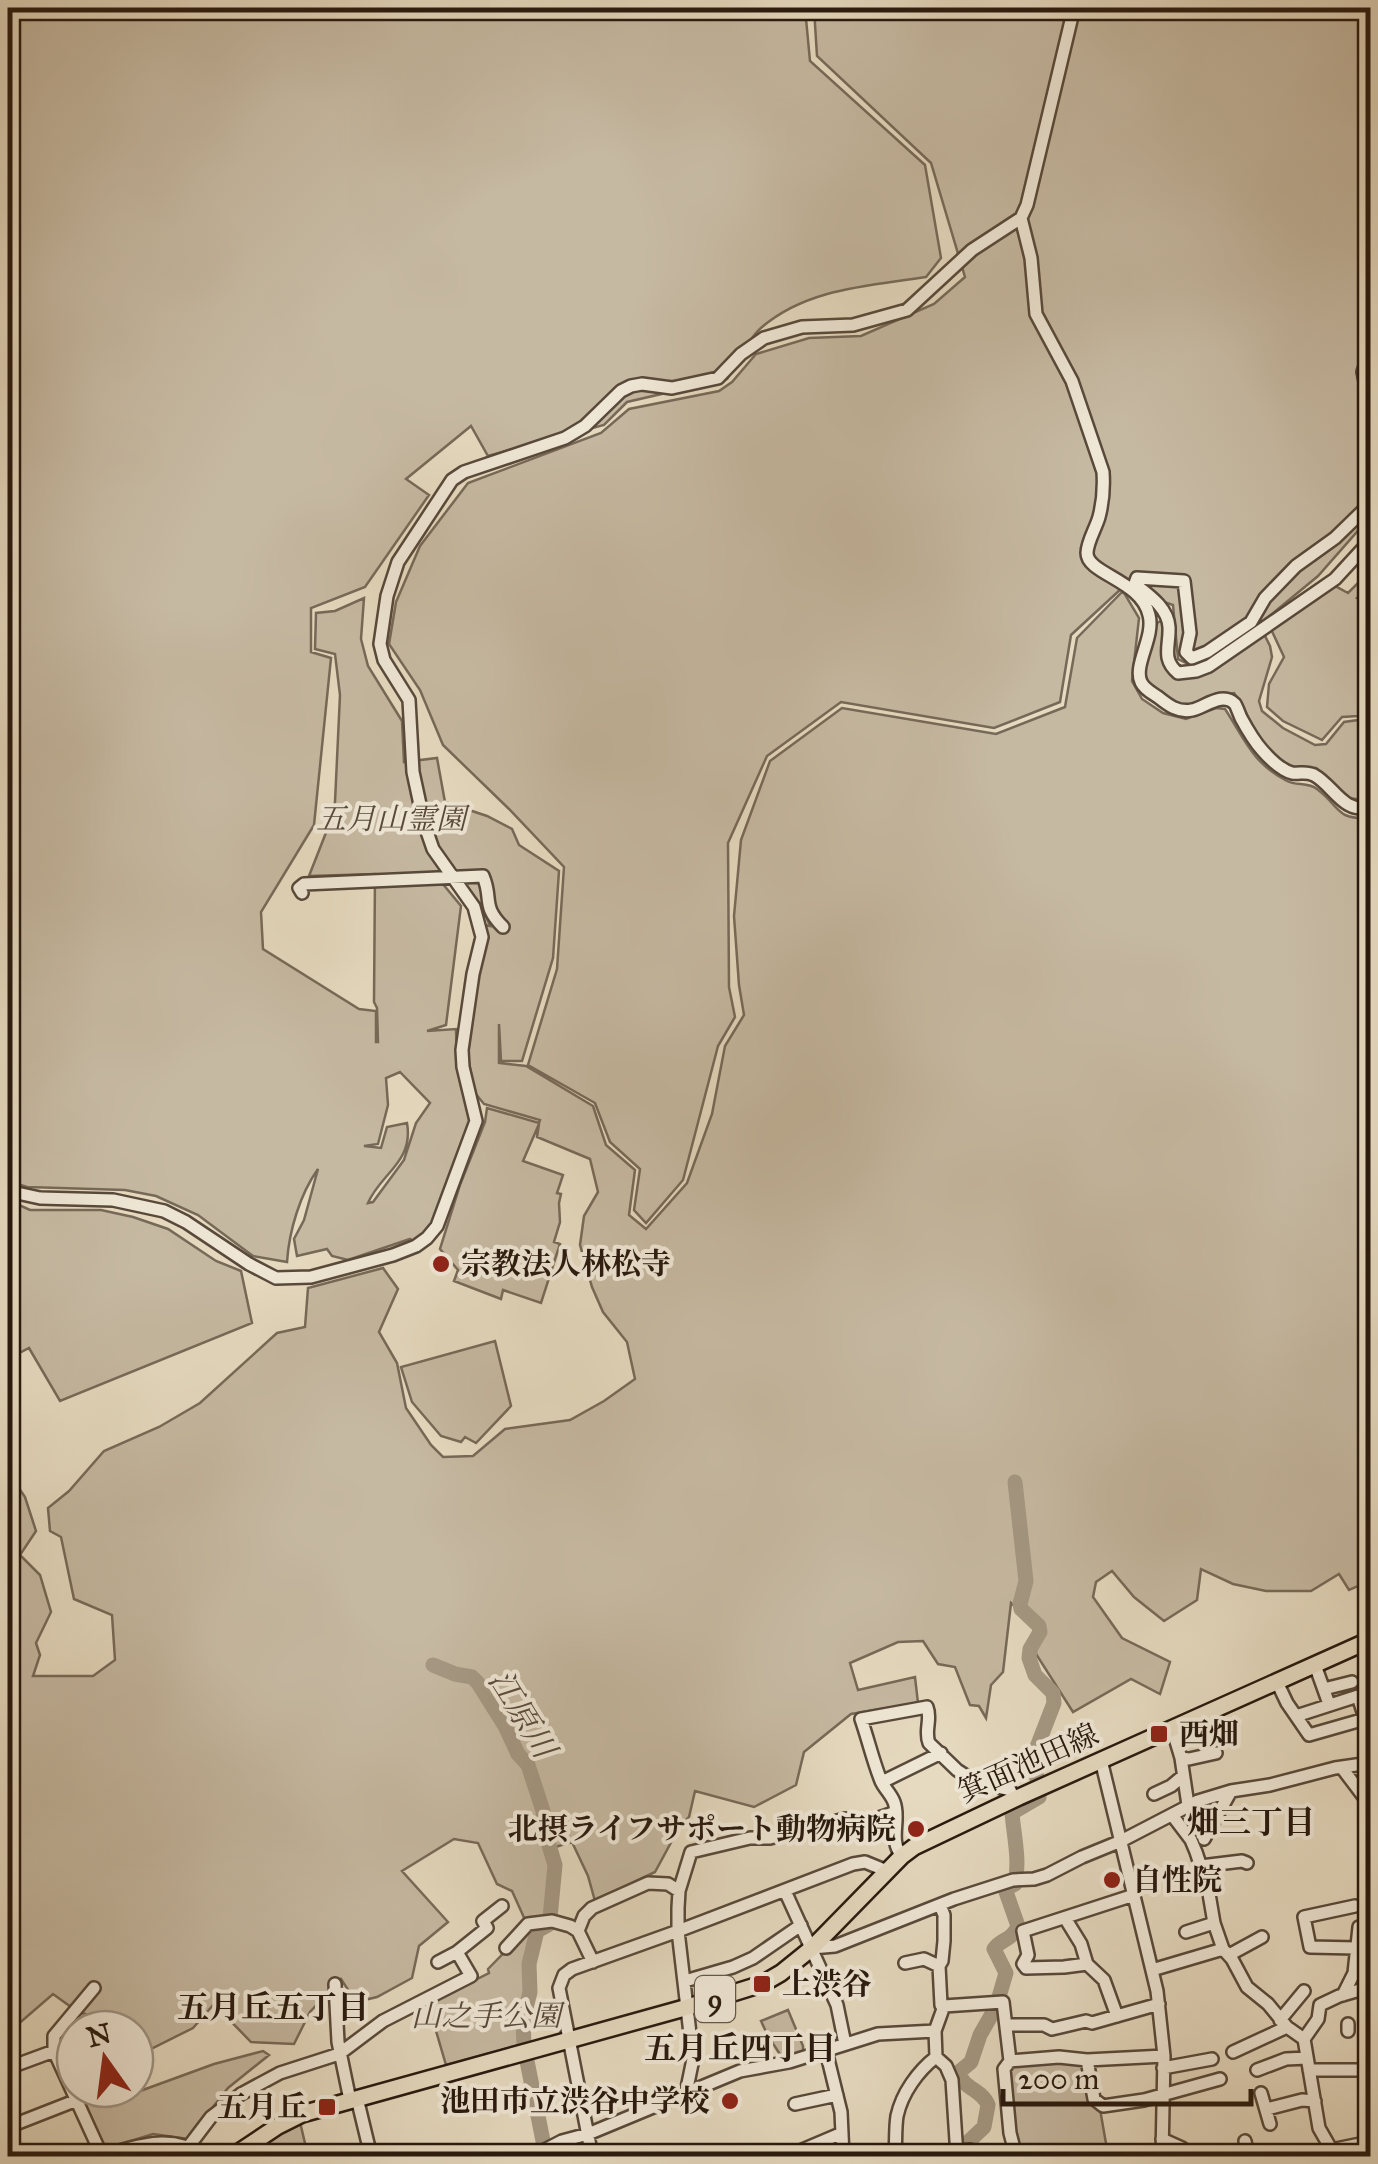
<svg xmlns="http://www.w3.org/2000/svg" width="1378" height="2164" viewBox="0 0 1378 2164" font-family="'IM FELL Great Primer','Noto Serif JP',serif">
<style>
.green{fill:#c6b9a2;stroke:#776958;stroke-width:2.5;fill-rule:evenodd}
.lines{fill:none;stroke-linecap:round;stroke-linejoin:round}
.river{stroke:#a59883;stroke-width:15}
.minor-casing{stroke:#58493a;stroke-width:16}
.major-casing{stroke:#28190e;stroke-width:20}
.minor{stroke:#efe7d6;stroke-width:11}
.major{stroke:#e6dac0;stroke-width:15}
.poi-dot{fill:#8f2418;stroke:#efe7d6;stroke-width:4}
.labels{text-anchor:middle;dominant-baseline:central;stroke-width:8;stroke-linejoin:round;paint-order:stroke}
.shield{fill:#efe7d6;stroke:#64574a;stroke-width:2.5}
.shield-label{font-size:28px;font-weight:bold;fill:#28190e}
.park-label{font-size:30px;font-style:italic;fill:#57493a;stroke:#efe7d6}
.poi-label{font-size:30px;font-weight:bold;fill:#28190e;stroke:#efe7d6;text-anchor:start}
.street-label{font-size:30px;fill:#28190e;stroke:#efe7d6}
.water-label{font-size:32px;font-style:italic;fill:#5a4c3d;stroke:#efe7d6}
.neighbourhood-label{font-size:32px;font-weight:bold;fill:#28190e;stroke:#efe7d6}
</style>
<rect width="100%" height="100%" fill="#e6dac0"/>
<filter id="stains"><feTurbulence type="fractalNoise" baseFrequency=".002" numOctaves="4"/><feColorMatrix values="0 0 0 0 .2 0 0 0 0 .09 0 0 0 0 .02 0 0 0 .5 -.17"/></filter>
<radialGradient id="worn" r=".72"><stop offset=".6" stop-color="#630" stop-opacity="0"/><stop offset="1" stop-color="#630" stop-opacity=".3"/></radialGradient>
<!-- green -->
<path class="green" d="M8,8H689L688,15L699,16L774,8H805L810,61L925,165L941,258L926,277C869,286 808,288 762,327C748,339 738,363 727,379L627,402L604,425L488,456L471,426L406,479L429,495L365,587L311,608V652L331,658L314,825L261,912L263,949L359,1009L376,1011V1042H378L377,1008L374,1002L375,874L309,876L329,825L335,802L340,695L335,654L315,649L316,613L335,611L364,598L361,639L368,666L402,721L404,762L437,758L445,802L487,816L512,829L519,845L559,871L553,958L522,1061H501L499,1024V1063L526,1066L593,1106L606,1145L635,1170L629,1215L646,1229L687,1183L712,1114L725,1046L744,1015L739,985L734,916L741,840L770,761L842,708L996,734L1065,707L1077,638L1123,591L1139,618L1132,681L1142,699L1163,713L1186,719L1216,708L1225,709C1244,738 1253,764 1287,781C1296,786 1308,782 1317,789C1341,807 1335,820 1370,818V1581L1349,1590L1339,1574L1311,1591H1266L1233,1584L1201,1569L1197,1600L1164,1621L1134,1597L1112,1571L1096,1582L1093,1597L1122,1638L1170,1662L1160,1694L1131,1679L1073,1712L1036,1654V1624L1011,1603L1003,1672L991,1685L986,1718L979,1706L970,1705L955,1667L938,1664L923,1641L898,1642L850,1663L858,1690L915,1677L918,1703L851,1714L804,1752L796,1785L754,1807L695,1791L689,1817L680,1826L655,1872L595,1901L588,1876L572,1842L552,1848L550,1923L537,1928L527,1964L529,1993L522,2022L523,2044L446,2065L434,2024L425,2005L489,1973L488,1969L526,1930V1922L512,1891L497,1884L478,1843L454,1839L402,1871L448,1922L419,1946L412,1978L377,1997L356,2002L341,1979L310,2012L294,2044L251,2042L214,2004L193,2028L135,2057V2029H115L108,2020L78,2012L53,1994L8,2033V1472L25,1497L36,1531L20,1555L40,1575L51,1612L36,1643L40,1655L33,1676H93L115,1660L112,1615L74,1599L61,1537L50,1531L48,1508L69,1491L104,1451L159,1427L200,1403L277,1333L305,1327L308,1288L383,1268L398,1289L379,1332L397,1363L406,1408L431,1445L443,1457L473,1456L505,1429L570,1420L604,1401L635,1379L627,1342L603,1312L592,1287L580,1245L584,1216L598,1192L590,1159L537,1137L539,1124L523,1161L563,1175L557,1193L561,1194L559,1203L560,1222L554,1242L560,1244L541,1303L503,1290L501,1299L454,1281L458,1270L440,1249L460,1185L485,1122L487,1108L539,1123L540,1120L484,1104L475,1093L466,1048L485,925L490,926L481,905L454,870L433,872L461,906L446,1025L427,1031L456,1029L457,1068L470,1121L435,1220L420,1237L413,1241L410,1239L348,1260L332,1256L327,1249L297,1256L294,1239L304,1220L318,1169C300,1194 289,1231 287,1262L253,1256L198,1215L156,1196L125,1190L27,1187L8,1181ZM400,1072L430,1103L416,1123L404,1160L373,1202L368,1203C380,1174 414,1162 407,1123L387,1127L381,1148L364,1146L378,1144L388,1105L386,1078Z
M814,8H1370V517L1318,576L1238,642L1194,667L1178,659L1173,605L1122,588L1071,635L1060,702L994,728L841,702L767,756L728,843L729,987L735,1017L718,1046L683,1180L646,1223L634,1210L640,1169L610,1142L595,1103L528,1065L557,969L564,867L509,809L443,745L420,690L389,644L396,602L420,546L468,483L601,433L629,409L719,391L732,382L756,354L809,338L861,336L934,304L965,277L931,163L817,56Z
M1370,571V584L1357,598L1367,602L1370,607V706L1358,716L1342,717L1322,740L1283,721L1267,707L1269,684L1284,657L1270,627L1335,586L1348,593Z
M1164,621C1164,641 1159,665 1177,677L1264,634L1270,646L1272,657L1259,701L1262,711L1283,728L1315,745L1326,744L1344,722L1358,720L1370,710V795L1362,800L1349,798L1316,768C1309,768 1300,769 1292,767C1263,759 1250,714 1234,693L1212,696L1189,706H1180L1147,684C1142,664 1150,641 1158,622Z
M8,1200L30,1210H101L133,1217L168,1229L216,1261L241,1271L252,1323L60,1401L29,1348L8,1359Z
M495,1341L511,1406L476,1443L465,1437L461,1442L441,1436L412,1402L401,1367Z
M788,2010L803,2046V2055L783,2059L768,2036L761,2021Z
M263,2051L269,2055L228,2088L188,2139L153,2134L105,2149L79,2089L135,2088L140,2091L214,2064Z
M1041,2061L1085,2065L1100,2109L1107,2149L1105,2151L1078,2156H1020L1006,2072L1012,2064Z
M300,2122L308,2156H245L274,2136Z"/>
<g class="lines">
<!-- river -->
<path class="river" d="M433,1665L455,1674L472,1677L478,1683L505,1726L518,1754L528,1765L543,1811L545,1832L555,1865L550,1918L548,1925L537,1931L529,1964L530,1992L523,2020L524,2045
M527,2061L546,2156
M961,2156L964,2146L984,2127L988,2105C982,2089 962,2089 959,2072L971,2062L980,2035L996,2007L1006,1973L994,1949C1001,1938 1011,1942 1018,1926L1005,1889L1015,1884C1020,1860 1014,1837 1012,1813L1039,1797L1035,1762L1037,1747L1054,1703L1053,1693L1035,1675L1029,1658L1030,1649L1040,1632L1039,1626L1021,1609L1020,1604L1026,1581L1015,1482"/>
<defs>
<path id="minor" d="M1021,218L1031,258L1036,314L1072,381L1103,472C1104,487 1103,502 1099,517C1096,528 1087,542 1087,553C1087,574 1141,580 1149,615C1155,637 1133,665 1141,682C1144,689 1152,693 1158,697C1168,705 1178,713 1192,710C1205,707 1223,691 1235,704C1236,705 1240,716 1241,718C1247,729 1253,740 1262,750C1269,758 1281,770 1292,773C1300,774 1306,771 1314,775C1334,786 1343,814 1370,807
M1370,352L1363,372L1370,404
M1370,504L1335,538L1296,566L1265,598L1251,622L1207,652L1192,658L1186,652L1190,633L1184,581L1137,578L1133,589L1140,588C1153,598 1168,610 1169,627C1170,646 1161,659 1178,673L1196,671L1209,666L1335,579L1370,541
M302,893L299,888L304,884L483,876C493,899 481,905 503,927
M8,1191L40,1198L113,1200L164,1211L186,1222L249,1264L276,1278L311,1277L393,1255L416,1246L427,1238L437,1226L476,1121L463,1067L462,1050L473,974L482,937L474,907L433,849L424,823L413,772L409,700L384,660L380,644L387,596L398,562L452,480L464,472L565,438L585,426L621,391L631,386L642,384L672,388L718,378L741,354L764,338L802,327L853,325L907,310L972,250L1021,218L1027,205L1074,8
M1315,1665L1329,1704
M1277,1682L1287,1703L1309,1735L1365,1719L1358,1696L1296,1716
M1324,1689L1352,1682
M1172,1728L1181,1758L1188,1805
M1181,1758L1189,1759L1216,1753
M1101,1760L1157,1991L1164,2056L1162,2156
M1342,1768L1370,1805
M882,1782L941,1753
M1154,1794L1171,1786L1183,1776
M1172,1815L1191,1840L1196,1852L1208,1888L1214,1923L1223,1949L1232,1959L1247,1987L1268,2004L1287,2027L1304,2039
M1204,1839L1231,1791
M902,1856C888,1840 901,1820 894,1802C891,1794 884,1788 881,1781C873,1761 868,1739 861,1719L927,1707C932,1719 924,1731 929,1743L957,1770L974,1781L1010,1790L1014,1799
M1201,1866L1242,1861L1247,1863
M785,1891L837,2005L845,2044
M940,1905L944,1915V1941L942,1961L939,1966L941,2005L944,2006
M1355,1906L1304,1917L1310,1947L1356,1948
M1065,1918L1081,1944L1087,1964L1064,1967L1026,1968L1023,1964L1028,1955L1023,1931L1134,1895
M578,1931L584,1916L592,1908L648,1883L668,1884L679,1891
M1186,1932L1214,1923
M506,1948L528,1924L552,1921L570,1926L578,1931L593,1962
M812,1948L835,1946L954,1899L1013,1880L1034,1879L1047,1875L1082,1857L1121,1841L1198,1801L1231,1791L1270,1785L1335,1768L1370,1763
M1229,1955L1262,1937
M438,1962L457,1952
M905,1963L924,1959L939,1966
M1087,1964L1104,1980L1117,2016
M1152,1970L1223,1949
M685,1981L733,1967L753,1958L801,1925
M335,1984L338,2042L350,2100
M1343,1995L1354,1973L1359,1927L1370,1923
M1280,2020L1304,1991
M1006,2025H1044L1052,2029L1086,2021L1092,2023L1159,2004
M935,2031L936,2057L946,2066L952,2080L957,2156
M1348,2031V2024
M54,2051V2036L94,1988
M826,2051L841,2112L843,2156
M1233,2052L1287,2027
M1087,2060L1094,2099L1103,2106L1144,2100L1220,2079
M8,2068L54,2051L102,2156
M1163,2068L1212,2059
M1257,2070L1286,2059L1307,2058
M1309,2070H1359L1370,2066
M686,2093L693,2059L678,1931V1908L679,1891L691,1852L750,1838H770L845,1819L855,1826L896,1812
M1261,2093L1270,2124
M357,2098L371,2156
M795,2104L837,2095
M1267,2109L1302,2100L1315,2101
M8,2127L77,2100
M1162,2139L1182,2148L1192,2156
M1245,2141L1248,2156
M189,2146L211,2117L241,2094L280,2073L339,2054L383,2021L471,1976L457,1952L487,1928L483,1921L502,1906
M1331,2150L1370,2142
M957,2151L970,2150L979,2156
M795,2153L842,2133
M99,2156C138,2147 169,2132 204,2156
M533,2156L562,2141L588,2134L740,2071L789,2062L878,2034L935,2031L944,2006L1003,2002L1010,2061
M592,2156L559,1988L564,1975L572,1969L678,1931L853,1864L865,1862L887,1871
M843,2156H895
M895,2156C896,2144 895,2129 897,2116C902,2093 918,2071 936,2057
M1016,2156L1010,2133L1004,2069L1010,2061L1059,2057L1087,2060L1164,2056
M1195,2156L1216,2151L1219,2156
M1335,2156L1319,2128L1304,2039L1318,2019L1320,2005L1339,1996L1370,1987"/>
<path id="major" d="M233,2156L278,2126L302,2114L688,2007L762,1984L781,1973L812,1948L902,1856L914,1847L1019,1797L1370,1640"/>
</defs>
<!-- minor casing -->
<use href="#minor" class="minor-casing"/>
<!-- major casing -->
<use href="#major" class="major-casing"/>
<!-- minor -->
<use href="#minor" class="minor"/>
<!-- major -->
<use href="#major" class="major"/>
</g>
<!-- markers -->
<g class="poi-dot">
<circle cx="441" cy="1264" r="10"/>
<rect x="1149" y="1724" width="20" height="20" rx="5"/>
<circle cx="916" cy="1829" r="10"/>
<circle cx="1112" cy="1880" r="10"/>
<rect x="752" y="1974" width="20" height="20" rx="5"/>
<circle cx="730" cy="2101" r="10"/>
<rect x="317" y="2097" width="20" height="20" rx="5"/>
</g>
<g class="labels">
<!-- shield labels -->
<rect class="shield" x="695" y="1976" width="40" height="46" rx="8"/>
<g class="shield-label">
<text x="715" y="1999">9</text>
</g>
<!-- park labels -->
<g class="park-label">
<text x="391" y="819">五月山霊園</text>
<text x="486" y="2016">山之手公園</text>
</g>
<!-- poi labels -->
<g class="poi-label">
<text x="461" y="1264">宗教法人林松寺</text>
<text x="1179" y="1734">西畑</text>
<text x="896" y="1829" text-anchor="end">北摂ライフサポート動物病院</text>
<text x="1132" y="1880">自性院</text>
<text x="782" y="1984">上渋谷</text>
<text x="710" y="2101" text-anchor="end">池田市立渋谷中学校</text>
<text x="307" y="2107" text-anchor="end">五月丘</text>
</g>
<!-- street labels -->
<g class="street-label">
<text transform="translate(1028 1763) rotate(-24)">箕面池田線</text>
</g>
<!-- water labels -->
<g class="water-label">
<text transform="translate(522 1714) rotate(58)">江原川</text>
</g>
<!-- neighbourhood labels -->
<g class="neighbourhood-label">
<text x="1251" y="1822">畑三丁目</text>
<text x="273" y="2007">五月丘五丁目</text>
<text x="740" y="2048">五月丘四丁目</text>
</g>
</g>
<!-- margin -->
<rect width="1378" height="2164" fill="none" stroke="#e6dac0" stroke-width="40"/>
<rect x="10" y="10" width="1358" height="2144" fill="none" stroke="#28190e" stroke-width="5"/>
<rect x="20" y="20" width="1338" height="2124" fill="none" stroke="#28190e" stroke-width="2.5"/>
<!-- north arrow -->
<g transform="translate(105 2059) rotate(346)"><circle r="48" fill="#efe7d6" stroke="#9f9586" stroke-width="2.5"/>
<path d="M0-8L18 38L0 25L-18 38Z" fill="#8f2418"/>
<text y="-15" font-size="28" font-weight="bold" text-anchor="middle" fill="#28190e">N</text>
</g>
<!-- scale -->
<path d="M1003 2089v15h248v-15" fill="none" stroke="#28190e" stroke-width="5"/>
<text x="1018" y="2089" font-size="30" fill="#28190e" stroke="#efe7d6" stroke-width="8" paint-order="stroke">200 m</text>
<rect width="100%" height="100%" filter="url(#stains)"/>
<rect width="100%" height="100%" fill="url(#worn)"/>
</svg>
